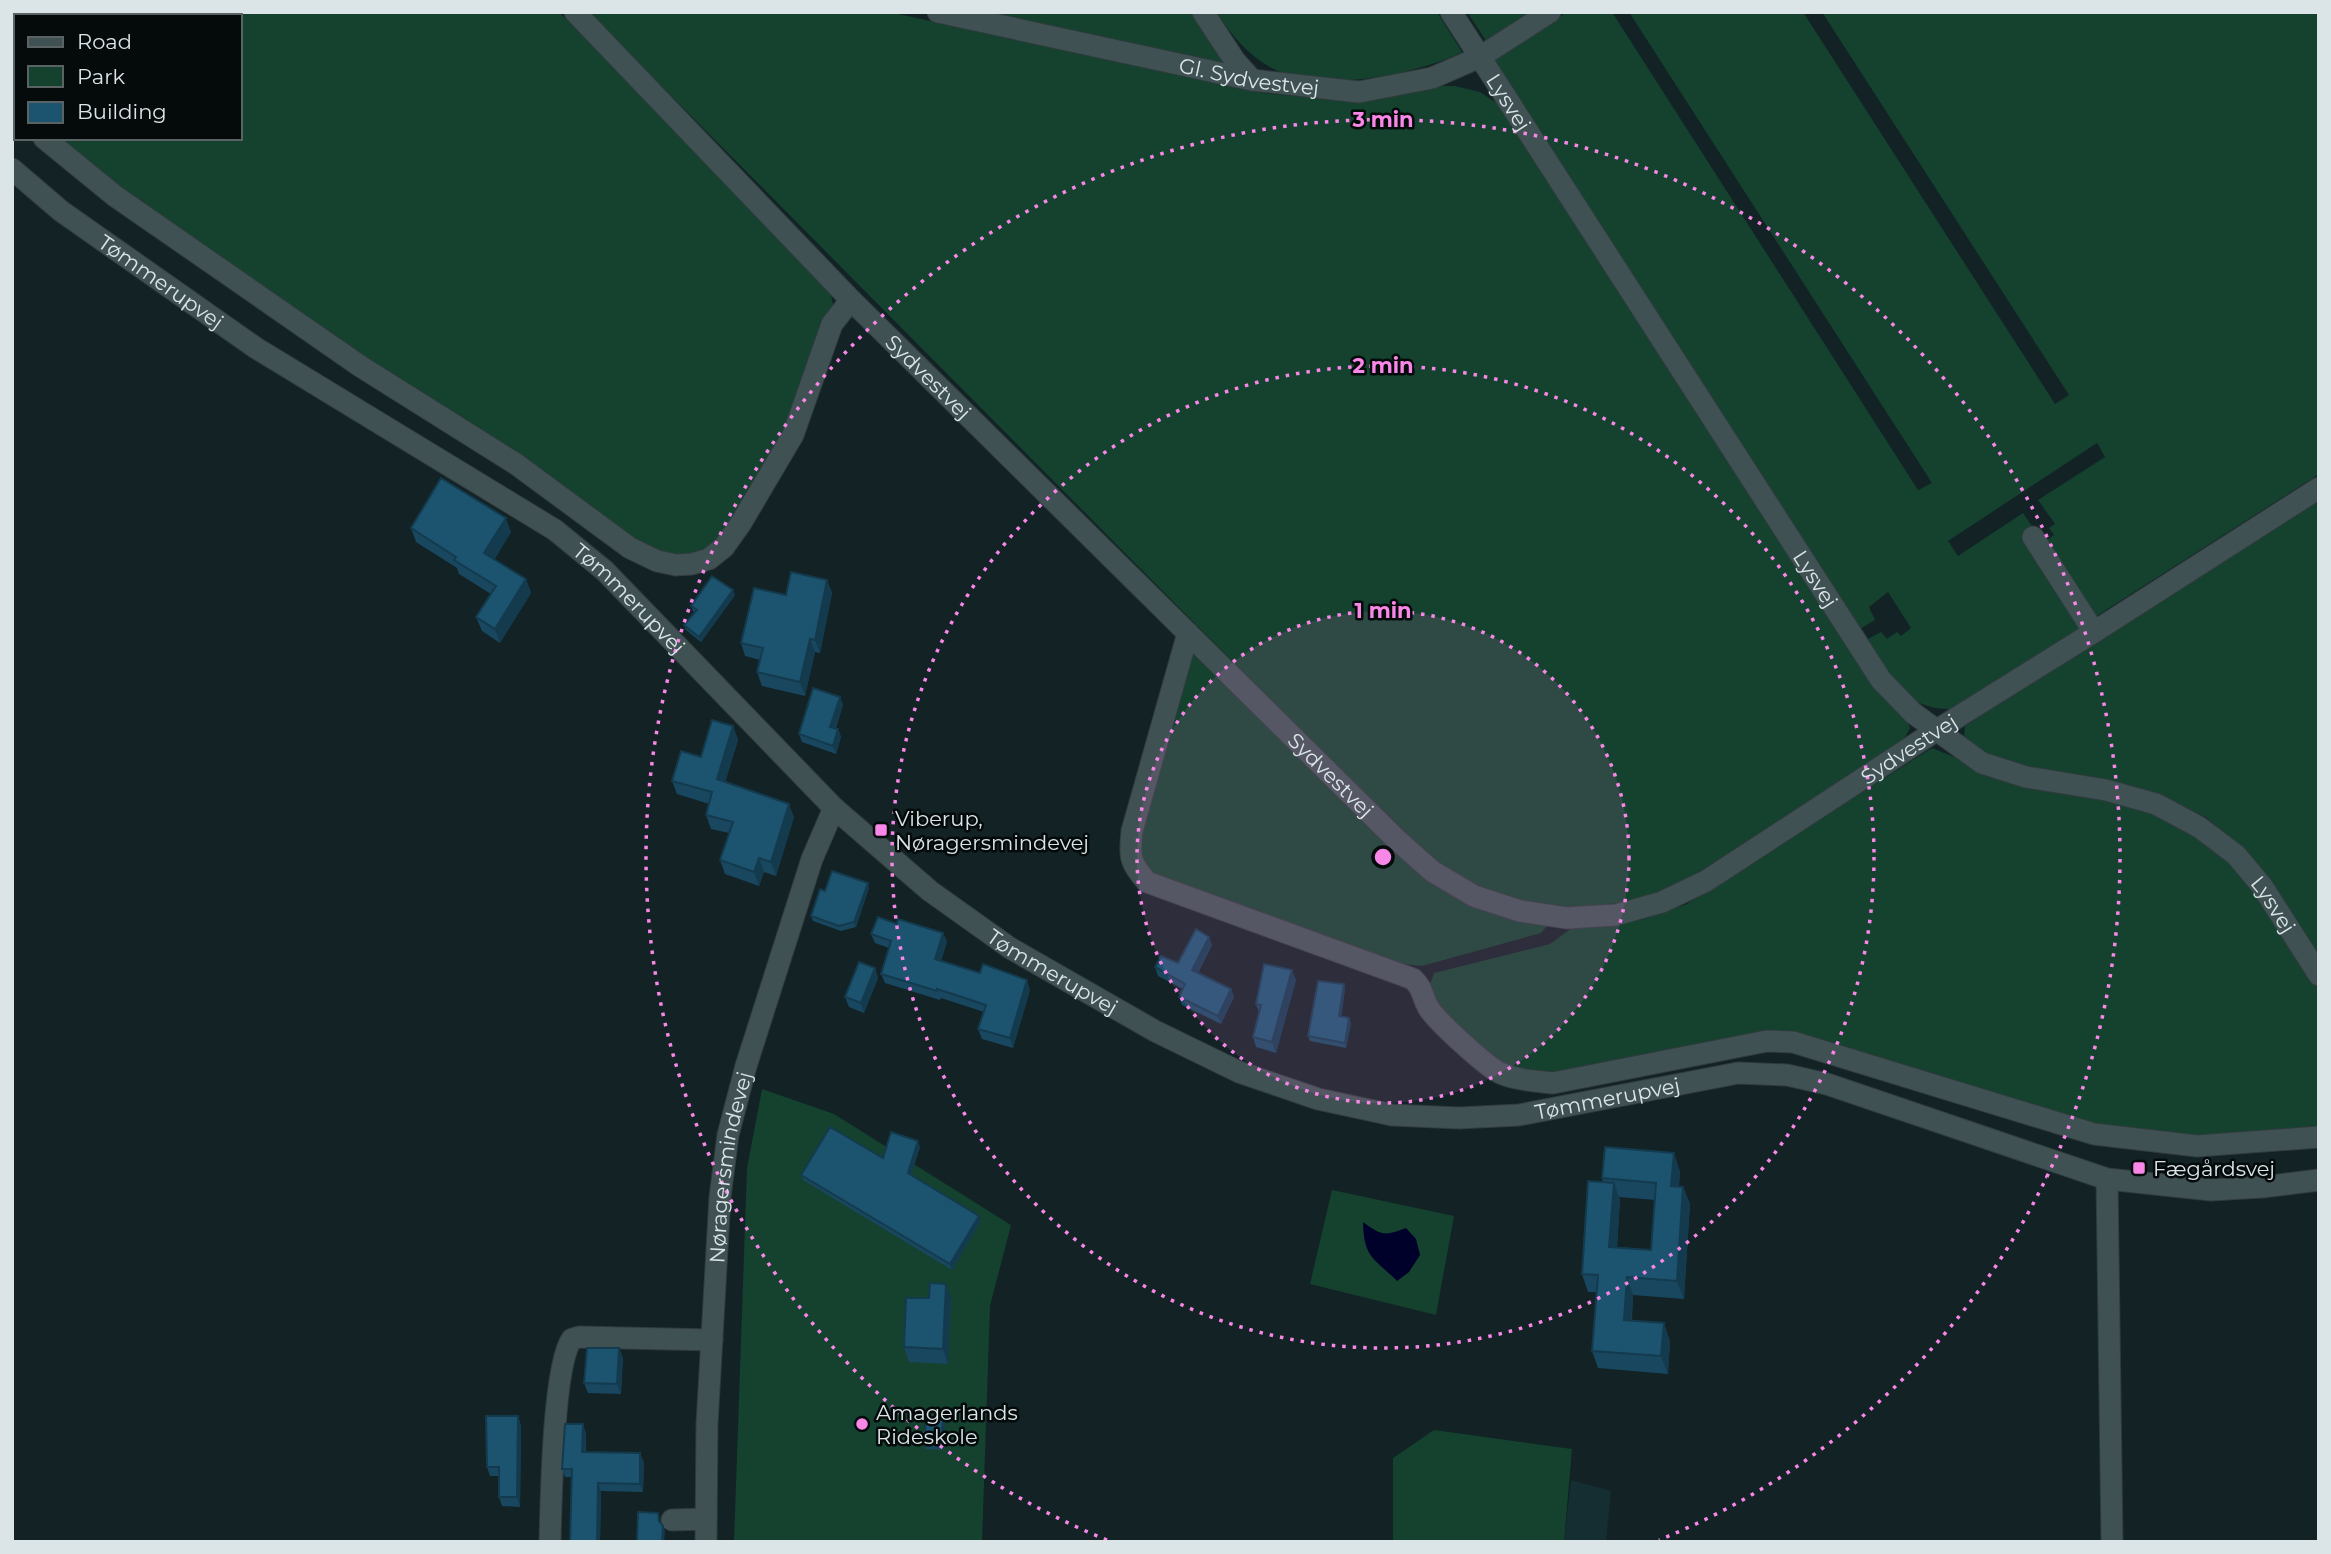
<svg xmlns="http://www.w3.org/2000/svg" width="2331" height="1554" viewBox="0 0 2331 1554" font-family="Montserrat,sans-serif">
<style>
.built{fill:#152e32}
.green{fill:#14422e}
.water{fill:#00012b}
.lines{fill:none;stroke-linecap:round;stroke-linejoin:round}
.minor-casing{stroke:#313b3e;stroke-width:23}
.minor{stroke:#405154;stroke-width:21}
.wall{fill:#18475f;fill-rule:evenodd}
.shaded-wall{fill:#143a4e}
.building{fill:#1c536f;stroke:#143a4e;stroke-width:2}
.ring{fill:none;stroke:#f987e8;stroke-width:3.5;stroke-dasharray:3.5 7}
.poi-dot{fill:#f987e8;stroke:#050a0b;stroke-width:2.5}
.labels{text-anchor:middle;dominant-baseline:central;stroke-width:5;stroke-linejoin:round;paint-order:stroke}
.street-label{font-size:21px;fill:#dbe5e7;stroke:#050a0b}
.poi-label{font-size:21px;fill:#dbe5e7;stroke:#050a0b;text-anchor:start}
.centre{fill:#f987e8;stroke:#050a0b;stroke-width:3.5}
.ring-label{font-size:21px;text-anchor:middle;font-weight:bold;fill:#f987e8;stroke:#050a0b;stroke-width:5;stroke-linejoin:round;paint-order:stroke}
</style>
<rect width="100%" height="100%" fill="#122225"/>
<!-- built -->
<path class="built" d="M1571,1480L1611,1491L1606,1542H1564Z"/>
<!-- green -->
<path class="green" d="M12,12H559L830,289L834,310L787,435L738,520L701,557L661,556L403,389L140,206L58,138H240V16H16V104L12,101Z
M588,12H889L1262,93L1318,98L1422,86H1455L1480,92L1504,108L1906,718L1910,728L1903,741C1857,771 1810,801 1764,831C1736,848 1697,876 1667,888C1581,922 1501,911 1426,854C1411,843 1398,827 1384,814Z
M985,12H1193L1219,55L1223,66Z
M1216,12H1437L1462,52C1421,73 1333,90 1288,75C1255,64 1235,40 1216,12Z
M1467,12H1531L1487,42Z
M1567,12H1612L1918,490L1932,483L1629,12H1803L2055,404L2069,395L1822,12H2319V474L2095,617L2087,615L2041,544L2054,535L2049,528L2055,524L2038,500L2105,457L2097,443L1948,541L1958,556L2023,513L2034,529L2026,534L2080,620L2079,629L1954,709C1905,711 1889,678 1868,639L1881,632L1887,639L1897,632L1901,636L1911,628L1888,592L1869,607L1875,620L1860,629L1494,60Z
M2319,501V957L2238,846L2206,817L2171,801L2133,788L2082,775L2028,768L1971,748L1964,738L1965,726Z
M1192,649L1385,842L1548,925L1541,933L1422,966L1393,963L1146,875L1137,833Z
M1932,748L1959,759L2158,811L2232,862L2254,888L2319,989V1129L2228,1139L2090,1127L1821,1043L1564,1074L1529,1075L1506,1066L1480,1052L1435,1006L1429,987L1434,973L1550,944L1572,928H1593L1644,919L1687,904Z
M762,1089L834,1114L1011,1225L990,1306L982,1542H734L747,1168Z
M1332,1190L1454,1216L1436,1315L1310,1284Z
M1434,1430L1572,1449L1564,1542H1393V1458Z"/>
<!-- water -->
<path class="water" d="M1363,1222C1382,1236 1385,1236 1406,1228L1416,1239L1420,1255L1409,1272L1397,1281C1373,1257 1364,1258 1363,1222Z"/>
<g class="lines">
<defs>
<g id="minor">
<path id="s1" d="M575,12L851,300L1396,839L1432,871L1474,896L1520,911L1567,918L1616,915L1662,902L1706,881L1937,730L2094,632L2319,488"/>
<path id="s2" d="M938,12L1252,80L1359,92L1432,78L1480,57L1550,12"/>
<path d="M1203,12L1235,61L1252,80"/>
<path id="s3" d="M1451,12L1881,680L1913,713L1982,763L2026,777L2106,790L2156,804L2199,827L2236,855L2262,886L2319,975"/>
<path d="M12,110L16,113"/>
<path d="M44,138L115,196L360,366L516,464L630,548L657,561L676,565L692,564L709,559L724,547L741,523L793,435L832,324L851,300"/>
<path id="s4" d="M12,169L61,211L256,348L555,530L605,571L834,808L930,891L1010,948L1155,1031L1239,1072L1318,1099L1392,1115L1459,1118L1519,1115L1738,1073L1787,1075L1827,1084L2107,1179L2211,1190L2262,1187L2319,1180"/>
<path d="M2033,537L2094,632"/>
<path d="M1188,633L1132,831C1129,857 1130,863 1147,882L1413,979C1424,990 1421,994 1428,1007C1434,1019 1487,1067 1500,1073C1517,1080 1535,1081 1553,1083L1767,1041L1793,1042L2094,1134L2197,1146L2319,1137"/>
<path d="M2107,1179L2112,1542"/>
<path d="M672,1520L706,1519"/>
<path d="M550,1542C551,1504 553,1364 572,1339L579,1337L712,1340"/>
<path id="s5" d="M706,1542L707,1424L720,1197L728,1135L746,1066L812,859L834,808"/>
</g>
</defs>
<!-- minor casing -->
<use href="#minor" class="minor-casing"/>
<!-- minor -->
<use href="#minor" class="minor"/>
</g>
<!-- wall -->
<path class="wall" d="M411,528L511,532L494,560L526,579L531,593L500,643L482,631L476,617L491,594L459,574L457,568L416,542Z
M827,580L832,593L820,653L815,652L805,696L762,686L757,672L760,660L745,656L741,643L786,595Z
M735,595L701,642L686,630L684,625L695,612L693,611L691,606Z
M840,697L843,705L836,728L838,729L841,737L836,754L802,742L799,734Z
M733,726L738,740L725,782L794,817L776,876L764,872L759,886L725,874L720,860L729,833L711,829L706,815L709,804L677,794L672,781L701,757Z
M869,888L856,927L841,931L813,921L811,916L825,891Z
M897,924L943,933L947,942L941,961L1030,990L1013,1048L982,1039L978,1029L984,1012L941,998L940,1000L885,983L881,974L889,948L875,943L871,934Z
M1209,937L1212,945L1198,973L1231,989L1234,997L1221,1024L1182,1005L1179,997L1183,989L1158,976L1155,967L1178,963Z
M875,968L878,978L864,1013L849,1007L845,997Z
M1296,980L1276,1053L1256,1047L1253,1037L1259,1012L1256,1004Z
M1345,989L1341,1016L1351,1023L1346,1048L1310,1041L1308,1036Z
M920,1147L911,1175L981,1221L952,1270L803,1180L801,1175L883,1158Z
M1680,1171L1679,1186L1683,1187L1690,1204L1684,1299L1633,1295L1632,1321L1670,1341L1668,1374L1598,1368L1592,1351L1597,1292H1588L1582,1274L1603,1182L1602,1178ZM1619,1197L1655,1200L1651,1250L1617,1247L1620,1200Z
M929,1298L951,1299L948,1364L909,1362L904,1347Z
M619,1348L623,1358L621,1394L588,1393L584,1383Z
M518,1416L521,1426L520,1507L502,1506L499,1497V1476H490L487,1467Z
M943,1419L945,1424L943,1450L926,1449L924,1444Z
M586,1433V1452L644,1462L643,1492L601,1491L600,1542H570L572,1477H565L562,1469Z"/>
<!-- shaded-wall -->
<path class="shaded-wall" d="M506,518L511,532L489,568L484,553Z
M526,579L531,593L500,643L495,629Z
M827,580L832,593L820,653L815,640Z
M733,590L735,595L701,642L699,637Z
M810,639L815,652L805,696L800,682Z
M840,697L843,705L833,735L830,727Z
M733,726L738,740L722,793L717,779Z
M838,729L841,737L836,754L833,746Z
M789,804L794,817L776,876L771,862Z
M759,858L764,872L759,886L754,872Z
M868,883L869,888L856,927L854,922Z
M943,933L947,942L938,968L935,959Z
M1209,937L1212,945L1195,979L1192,970Z
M875,968L878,978L864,1013L861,1003Z
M1292,970L1296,980L1276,1053L1272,1042Z
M1027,980L1030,990L1013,1048L1010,1038Z
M1344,984L1345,989L1341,1021L1339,1016Z
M1231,989L1234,997L1221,1024L1218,1016Z
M1349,1018L1351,1023L1346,1048L1345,1043Z
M918,1141L920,1147L910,1179L908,1173Z
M1674,1153L1680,1171L1677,1204L1671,1186Z
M1614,1183L1620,1200L1616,1264L1609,1247Z
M1683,1187L1690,1204L1684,1299L1677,1281Z
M979,1216L981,1221L952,1270L950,1264Z
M1627,1277L1633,1295L1630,1338L1624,1320Z
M946,1284L951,1299L948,1364L943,1349Z
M1664,1323L1670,1341L1668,1374L1661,1356Z
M619,1348L623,1358L621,1394L617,1384Z
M518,1416L521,1426L520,1507L517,1497Z
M943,1419L945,1424L943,1450L941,1445Z
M583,1424L586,1433L585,1460L582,1452Z
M640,1453L644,1462L643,1492L640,1484Z
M598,1483L601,1491L600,1542H597Z
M663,1526L665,1531L664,1542H662Z"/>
<!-- building -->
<path class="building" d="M441,478L506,518L484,553L526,579L495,629L476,617L496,586L454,560L456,557L411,528Z
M791,572L827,580L815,640L810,639L800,682L757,672L763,648L741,643L754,588L786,595Z
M712,576L733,590L699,637L684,625L697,610L691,606Z
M813,688L840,697L830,727L838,729L833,746L799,734Z
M712,720L733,726L717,779L789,804L771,862L759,858L754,872L720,860L733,822L706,815L712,792L672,781L681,751L701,757Z
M832,871L868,883L854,922L839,926L811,916L820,889L825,891Z
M878,917L897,924L898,919L943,933L935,959L980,973L983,964L1027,980L1010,1038L978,1029L986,1005L937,989V991L881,974L891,941L871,934Z
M1196,929L1209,937L1192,970L1231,989L1218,1016L1179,997L1185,984L1155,967L1161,956L1178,963Z
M859,962L875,968L861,1003L845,997Z
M1264,964L1292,970L1272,1042L1253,1037L1261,1005L1256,1004Z
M1318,981L1344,984L1339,1016L1349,1018L1345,1043L1308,1036Z
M830,1127L883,1158L891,1132L918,1141L908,1173L979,1216L950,1264L801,1175Z
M1605,1147L1674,1153L1671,1186L1683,1187L1677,1281L1627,1277L1624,1320L1664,1323L1661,1356L1592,1351L1598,1275L1582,1274L1588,1181L1614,1183L1609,1247L1651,1250L1656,1183L1602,1178Z
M930,1283L946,1284L943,1349L904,1347L906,1298H929Z
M587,1348H619L617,1384L584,1383Z
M486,1416H518L517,1497H499V1467H487Z
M926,1419H943L941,1445L924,1444Z
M565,1424H583L582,1452L640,1453V1484L598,1483L597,1542H570L572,1469H562Z
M638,1512L658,1513L659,1521L663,1526L662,1542H637Z"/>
<!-- distance rings -->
<circle cx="1383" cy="857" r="246" fill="#f987e8" fill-opacity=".12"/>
<g class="ring">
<circle cx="1383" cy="857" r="246"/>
<circle cx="1383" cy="857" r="491"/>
<path d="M1107 1540A737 737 0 1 1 1659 1540"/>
</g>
<!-- markers -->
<g class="poi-dot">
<rect x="874" y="823" width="14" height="14" rx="3.5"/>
<rect x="2132" y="1161" width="14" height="14" rx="3.5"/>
<circle cx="862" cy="1424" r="7"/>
</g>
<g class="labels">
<!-- street labels -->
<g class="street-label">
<text stroke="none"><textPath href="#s2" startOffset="318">Gl. Sydvestvej</textPath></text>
<text stroke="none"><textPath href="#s3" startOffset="107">Lysvej</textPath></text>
<text stroke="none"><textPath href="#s4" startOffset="187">Tømmerupvej</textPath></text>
<text stroke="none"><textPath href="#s1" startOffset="508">Sydvestvej</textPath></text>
<text stroke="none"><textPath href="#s3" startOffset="674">Lysvej</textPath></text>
<text stroke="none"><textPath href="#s4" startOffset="754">Tømmerupvej</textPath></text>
<text stroke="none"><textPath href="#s1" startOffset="1746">Sydvestvej</textPath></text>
<text stroke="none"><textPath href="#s1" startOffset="1074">Sydvestvej</textPath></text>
<text stroke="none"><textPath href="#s3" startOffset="1262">Lysvej</textPath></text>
<text stroke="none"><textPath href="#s4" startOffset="1321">Tømmerupvej</textPath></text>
<text stroke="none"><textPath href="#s4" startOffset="1909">Tømmerupvej</textPath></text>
<text stroke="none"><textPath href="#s5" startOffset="376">Nøragersmindevej</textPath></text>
</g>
<!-- poi labels -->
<g class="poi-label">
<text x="895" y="818">Viberup,<tspan x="895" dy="24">Nøragersmindevej</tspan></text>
<text x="2153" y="1168">Fægårdsvej</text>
<text x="876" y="1412">Amagerlands<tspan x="876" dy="24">Rideskole</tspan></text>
</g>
</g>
<circle cx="1383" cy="857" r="10" class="centre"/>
<g class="ring-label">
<text x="1383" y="127">3 min</text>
<text x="1383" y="373">2 min</text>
<text x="1383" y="618">1 min</text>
</g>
<!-- border -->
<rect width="2331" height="1554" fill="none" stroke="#dbe5e7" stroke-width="28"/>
<!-- legend -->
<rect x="14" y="14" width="228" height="126" fill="#050a0b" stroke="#5b6263" stroke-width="2"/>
<rect x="28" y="37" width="35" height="10" fill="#405154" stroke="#5b6263" stroke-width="2"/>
<text x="77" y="49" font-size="21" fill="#dbe5e7">Road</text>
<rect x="28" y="66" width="35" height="21" fill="#14422e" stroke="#5b6263" stroke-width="2"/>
<text x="77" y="84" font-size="21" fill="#dbe5e7">Park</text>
<rect x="28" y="102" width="35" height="21" fill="#1c536f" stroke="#5b6263" stroke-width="2"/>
<text x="77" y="119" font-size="21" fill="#dbe5e7">Building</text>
</svg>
